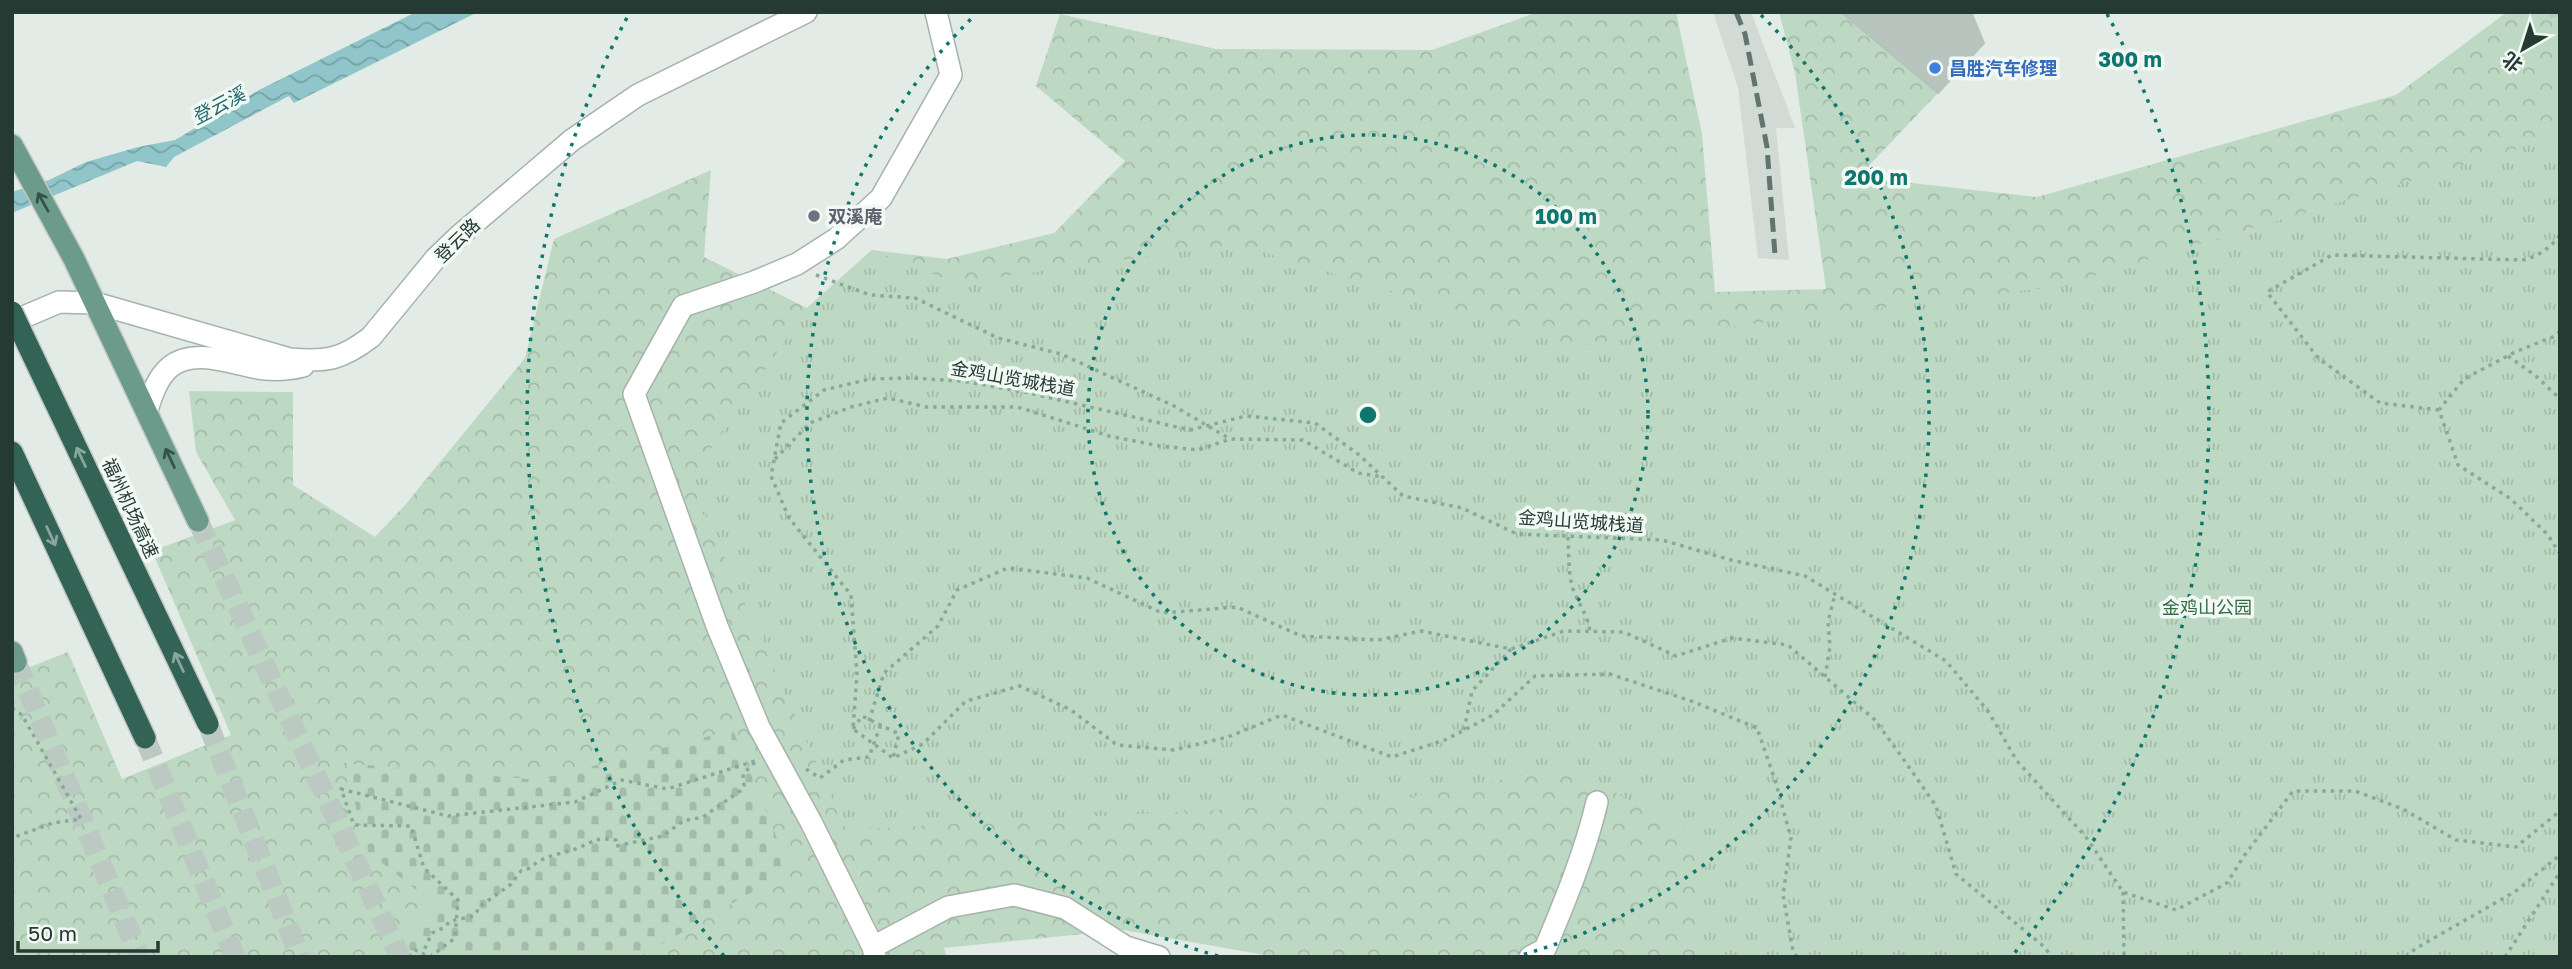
<svg xmlns="http://www.w3.org/2000/svg" width="2572" height="969" viewBox="0 0 2572 969" font-family="'Golos Text','Noto Sans SC',sans-serif">
<style>
.built{fill:#d1dad5}
.forest{fill:url(#forest-crowns)}
.cemetery{fill:url(#cemetery-stones)}
.park{fill:url(#park-tufts)}
.water{fill:url(#water-waves)}
.building{fill:#b8c5bf;stroke:#b5c3bc;stroke-width:2}
.lines{fill:none;stroke-linecap:round;stroke-linejoin:round}
.major-tunnel{stroke:#bcc8c2;stroke-width:21;stroke-dasharray:21 10;stroke-linecap:butt}
.highway-tunnel{stroke:#bcc8c2;stroke-width:21;stroke-dasharray:21 10;stroke-linecap:butt}
.minor-casing{stroke:#a5b2ac;stroke-width:24}
.major-casing{stroke:#c2c8c6;stroke-width:24}
.highway-casing{stroke:#c2c8c6;stroke-width:24}
.path{stroke:#86ab9c;stroke-width:3.5;stroke-dasharray:3.5 5;stroke-linecap:butt}
.minor{stroke:#fff;stroke-width:21}
.major{stroke:#6c9b8b;stroke-width:21}
.highway{stroke:#336355;stroke-width:21}
.rail{stroke:#5f756d;stroke-width:5;stroke-dasharray:14 7;stroke-linecap:butt}
.highway-bridge-casing{stroke:#c2c8c6;stroke-width:24;stroke-linecap:butt}
.path-bridge{stroke:#86ab9c;stroke-width:3.5;stroke-dasharray:3.5 5;stroke-linecap:butt}
.highway-bridge{stroke:#336355;stroke-width:21}
.oneway{stroke:#365248}
.oneway2{stroke:#89a69d}
.ring{fill:none;stroke:#0f766e;stroke-width:3.5;stroke-dasharray:3.5 7}
.shop-dot{fill:#3f7fe0;stroke:#f2f8f4;stroke-width:2.5}
.worship-dot{fill:#6b7280;stroke:#f2f8f4;stroke-width:2.5}
.labels{text-anchor:middle;dominant-baseline:central;stroke-width:7;stroke-linejoin:round;paint-order:stroke}
.shop-label{font-size:18px;font-weight:bold;fill:#366cbe;stroke:#f2f8f4;text-anchor:start}
.worship-label{font-size:18px;font-weight:bold;fill:#5b616d;stroke:#f2f8f4;text-anchor:start}
.street-label{font-size:18px;fill:#243a32;stroke:#f2f8f4}
.park-label{font-size:18px;fill:#336c44;stroke:#f2f8f4}
.water-label{font-size:19px;font-style:italic;fill:#25696f;stroke:#f2f8f4}
.centre{fill:#0f766e;stroke:#f2f8f4;stroke-width:3.5}
.ring-label{font-size:21px;text-anchor:middle;font-weight:bold;fill:#0f766e;stroke:#f2f8f4;stroke-width:7;stroke-linejoin:round;paint-order:stroke}
</style>
<defs>
<pattern id="forest-crowns" width="20" height="18" patternUnits="userSpaceOnUse" patternTransform="scale(1.75)"><rect width="20" height="18" fill="#bed9c3"/><path d="M2 6a3 3 0 1 1 6 0M12 15a3 3 0 1 1 6 0" fill="none" stroke="#a3bba8"/></pattern>
<pattern id="cemetery-stones" width="16" height="16" patternUnits="userSpaceOnUse" patternTransform="scale(1.75)"><rect width="16" height="16" fill="#bed9c3"/><path d="M2 7V4a2 2 0 0 1 4 0v3zM10 15v-3a2 2 0 0 1 4 0v3z" fill="#a3bba8"/></pattern>
<pattern id="park-tufts" width="24" height="20" patternUnits="userSpaceOnUse" patternTransform="scale(1.75)"><rect width="24" height="20" fill="#bed9c3"/><path d="M3 7l-1-3M5 7V3M7 7l1-3M15 17l-1-3M17 17v-4M19 17l1-3" fill="none" stroke="#a3bba8"/></pattern>
<pattern id="water-waves" width="16" height="10" patternUnits="userSpaceOnUse" patternTransform="scale(1.75)"><rect width="16" height="10" fill="#90c6ca"/><path d="M0 5q4-4 8 0t8 0" fill="none" stroke="#75a2a5"/></pattern>
</defs>
<rect width="100%" height="100%" fill="#e2ebe6"/>
<!-- built -->
<path class="built" d="M1713,12H1751L1795,128H1776L1789,260L1758,258L1738,88Z"/>
<!-- forest -->
<path class="forest" d="M1538,12H1676L1702,134L1715,292L1826,289L1795,73L1779,12H1841L1938,93L1858,177L2037,197L2396,95L2507,12H2560V957H1276L1123,930L944,948L947,957H12V674L68,652L122,779L231,735L152,551L235,520L196,452L189,391L293,392V485L375,537L405,505L525,358L554,239L711,170L704,257L807,308L872,250L947,259L1054,233L1125,161L1036,86L1060,14L1216,49L1432,50Z"/>
<!-- cemetery -->
<path class="cemetery" d="M733,730L790,870L639,957H376L437,906L368,852L344,763L539,780Z"/>
<!-- park -->
<path class="park" d="M2560,136V957H1700L1697,836L1566,767L1396,800L846,830L690,480L807,308L872,250L956,283L1236,244L1573,346L2060,286Z"/>
<!-- water -->
<path class="water" d="M416,12H478L294,103L289,96L174,157L166,167L137,161L12,213V192L49,180L86,162L138,147L175,140L259,90Z"/>
<!-- building -->
<path class="building" d="M1841,12H1971L1984,43L1938,93Z"/>
<g class="lines">
<!-- major-tunnel -->
<path class="major-tunnel" d="M198,521L400,957
M16,662L140,957"/>
<!-- highway-tunnel -->
<path class="highway-tunnel" d="M2559,12L2560,15
M208,724L300,957
M145,738L235,957"/>
<defs>
<path id="minor" d="M12,322L59,302L95,303L290,359C326,362 341,360 371,337L436,258L459,236L572,140L638,95L806,12
M147,410C152,395 157,378 170,367C196,346 236,366 265,369C278,370 291,369 303,366
M873,947L811,822L759,727L717,626L634,394L683,306L754,282L797,264L836,239L881,198L951,75L936,12
M875,957L873,947L948,907L1014,895L1065,908L1126,947L1159,957
M1530,957L1545,949C1565,901 1585,853 1597,802"/>
<path id="major" d="M12,145L74,259L198,521
M12,652L16,662"/>
<path id="highway" d="M12,452L145,738"/>
</defs>
<!-- minor casing -->
<use href="#minor" class="minor-casing"/>
<!-- major casing -->
<use href="#major" class="major-casing"/>
<!-- highway casing -->
<use href="#highway" class="highway-casing"/>
<!-- path -->
<path class="path" d="M816,275L870,295L915,298L998,338L1061,354L1174,406L1230,439
M2508,356L2536,376L2560,399
M775,459L810,423L851,407L888,398L926,407H1018L1109,436L1160,446L1198,450L1230,439L1303,440L1358,473L1383,477
M1568,537C1569,554 1568,573 1573,589C1579,605 1586,611 1590,631
M1825,677L1830,647L1828,622L1835,594
M12,708L22,715L81,819L53,823L12,838
M869,721L884,673L938,626L957,590L1008,568L1087,578L1162,613L1237,607L1301,636L1378,640L1421,631L1511,649L1564,631L1624,632L1676,656L1732,638L1788,645L1875,720L1904,760L1936,806L1956,874L2041,944L2053,957
M853,729L862,716L899,734L893,758
M1464,730L1472,691L1511,649
M806,769L820,778L844,760L869,757L881,724
M2123,892L2124,957
M409,957L415,950L424,954
M424,957V950L432,933L445,927L450,921L470,917L476,914L479,907L510,885L521,871C530,870 533,864 541,860C553,854 566,853 578,848C595,841 596,837 616,840V846L663,836L683,821L703,817L740,791L744,786L743,774L755,762
M430,957L455,938L458,900L424,868L411,826L354,825L341,789L448,816L575,802L622,780L667,789L755,761
M2406,957L2415,949L2516,891L2560,855
M2505,957L2560,872"/>
<!-- minor -->
<use href="#minor" class="minor"/>
<!-- major -->
<use href="#major" class="major"/>
<!-- highway -->
<use href="#highway" class="highway"/>
<!-- rail -->
<path class="rail" d="M1736,12L1745,34L1767,147L1775,255"/>
<defs>
<path id="highway-bridge" d="M12,312L208,724"/>
</defs>
<!-- highway-bridge casing -->
<use href="#highway-bridge" class="highway-bridge-casing"/>
<!-- path-bridge -->
<path class="path-bridge" d="M2560,331L2555,336L2515,352L2464,379L2439,410L2458,465L2511,499L2548,535L2560,554
M2439,410L2380,403L2318,358L2267,292L2332,255L2522,260C2538,257 2550,248 2560,235
M1797,957L1793,951L1783,895L1791,838L1775,780L1757,728L1694,702L1610,674L1535,676L1493,715L1445,740L1392,757L1282,715L1228,737L1174,750L1117,745L1071,710L1020,686L966,701L923,744L893,758L853,729L857,674L851,595L789,518L771,476L781,423L824,390L870,379L912,378L962,381L1029,393L1190,430L1246,416L1315,423L1358,454L1403,496L1462,508L1517,534L1662,540L1731,560L1805,576L1946,661L1988,711L2017,761L2086,837L2123,892L2176,910L2227,883L2244,856L2293,791H2355L2403,809L2456,840L2516,847L2560,811"/>
<!-- highway-bridge -->
<use href="#highway-bridge" class="highway-bridge"/>
</g>
<!-- one-way arrows -->
<defs><path id="oneway-shaft" d="M-6 0H5M1.5-3L5.5 0L1.5 3" fill="none" stroke-width="1.6" stroke-linecap="round" stroke-linejoin="round" transform="scale(1.75)"/></defs>
<g class="oneway">
<use href="#oneway-shaft" transform="translate(43 202) rotate(-119)"/>
<use href="#oneway-shaft" transform="translate(170 458) rotate(-115)"/>
</g>
<g class="oneway2">
<use href="#oneway-shaft" transform="translate(81 457) rotate(-115)"/>
<use href="#oneway-shaft" transform="translate(51 536) rotate(65)"/>
<use href="#oneway-shaft" transform="translate(179 662) rotate(-115)"/>
</g>
<!-- distance rings -->
<g class="ring">
<circle cx="1368" cy="415" r="280"/>
<path d="M1218 956A561 561 0 0 1 975 15M1761 15A561 561 0 0 1 1518 956"/>
<path d="M724 956A841 841 0 0 1 629 14M2107 14A841 841 0 0 1 2012 956"/>
</g>
<!-- markers -->
<circle class="shop-dot" cx="1935" cy="68" r="7"/>
<circle class="worship-dot" cx="814" cy="216" r="7"/>
<g class="labels">
<!-- shop labels -->
<g class="shop-label">
<text x="1949" y="68">昌胜汽车修理</text>
</g>
<!-- worship labels -->
<g class="worship-label">
<text x="828" y="216">双溪庵</text>
</g>
<!-- street labels -->
<g class="street-label">
<text transform="translate(457 240) rotate(-44)">登云路</text>
<text transform="translate(1013 378) rotate(10)">金鸡山览城栈道</text>
<text transform="translate(131 508) rotate(65)">福州机场高速</text>
<text transform="translate(1581 521) rotate(4)">金鸡山览城栈道</text>
</g>
<!-- park labels -->
<g class="park-label">
<text x="2207" y="607">金鸡山公园</text>
</g>
<!-- water labels -->
<g class="water-label">
<text transform="translate(218 105) rotate(-28)">登云溪</text>
</g>
</g>
<circle cx="1368" cy="415" r="10" class="centre"/>
<g class="ring-label">
<text x="2130" y="67">300 m</text>
<text x="1876" y="185">200 m</text>
<text x="1566" y="224">100 m</text>
</g>
<!-- border -->
<rect width="2572" height="969" fill="none" stroke="#243a32" stroke-width="28"/>
<!-- north arrow -->
<g transform="translate(2523 49) rotate(219)" stroke="#f2f8f4" stroke-width="5" paint-order="stroke">
<path d="M0-5L12 26L0 18L-12 26Z" fill="#243a32"/>
<text y="-10" font-size="19" font-weight="bold" text-anchor="middle" fill="#243a32">北</text>
</g>
<!-- scale -->
<path d="M18 941v10h140v-10" fill="none" stroke="#243a32" stroke-width="3.5"/>
<text x="28" y="941" font-size="21" fill="#243a32" stroke="#f2f8f4" stroke-width="5" paint-order="stroke">50 m</text>
</svg>
